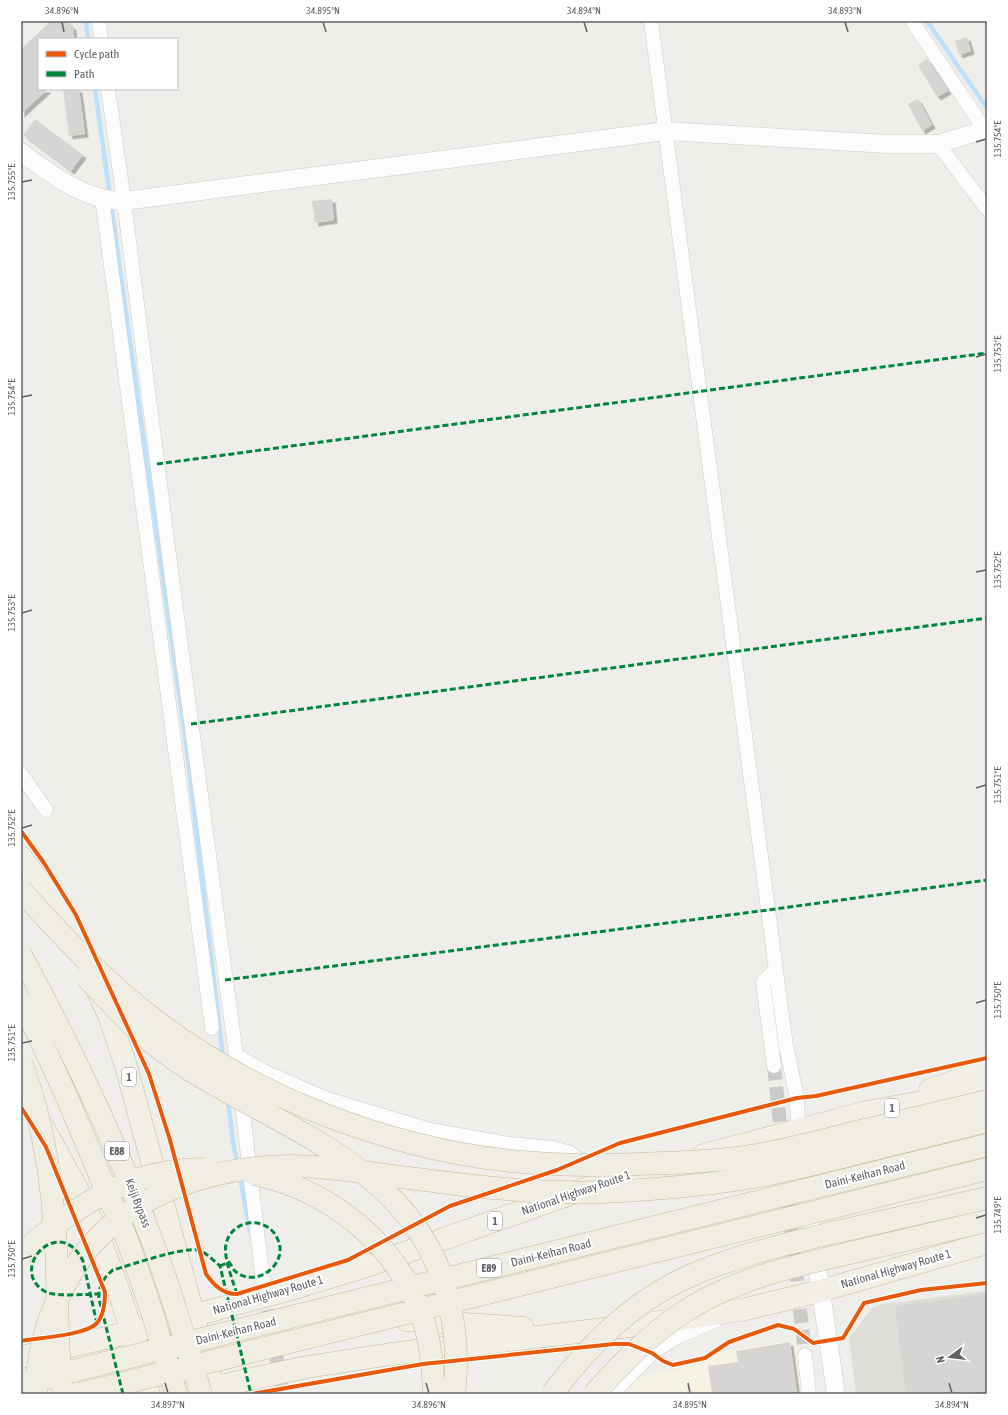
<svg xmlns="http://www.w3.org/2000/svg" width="1008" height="1415" viewBox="0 0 1008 1415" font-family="'Asap Condensed',sans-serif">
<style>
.commercial{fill:#f7f3e4}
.industrial{fill:#dfddda}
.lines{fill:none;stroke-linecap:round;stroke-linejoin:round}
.stream{stroke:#bfe0f9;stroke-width:4.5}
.building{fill:#d6d5d3;filter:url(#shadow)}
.minor-tunnel{stroke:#cbcbca;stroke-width:14;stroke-dasharray:14 7;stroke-linecap:butt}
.minor-casing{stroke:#cbcccc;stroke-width:15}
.tertiary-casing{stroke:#cbcccc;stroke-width:19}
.trunk-casing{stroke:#c8b996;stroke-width:23}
.motorway-casing{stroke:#c8b996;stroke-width:23}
.minor{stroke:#fdfcfc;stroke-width:14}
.tertiary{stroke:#fdfcfc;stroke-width:18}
.trunk{stroke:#f2f0e6;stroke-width:22}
.motorway{stroke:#f0ede3;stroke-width:22}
.motorway-bridge-casing{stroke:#c8b996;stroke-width:23;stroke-linecap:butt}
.motorway-bridge{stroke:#f0ede3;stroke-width:22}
.quiet{stroke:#00873e;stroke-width:3;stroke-dasharray:6 3;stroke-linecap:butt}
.cycleway-casing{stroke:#fff;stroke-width:6}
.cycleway{stroke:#e8590c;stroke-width:4}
.ticks{fill:none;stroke:#5f6368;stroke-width:1.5}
.labels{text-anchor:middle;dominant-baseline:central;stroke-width:4;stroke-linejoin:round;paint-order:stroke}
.shield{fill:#fff;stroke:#8f9295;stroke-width:1}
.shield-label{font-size:11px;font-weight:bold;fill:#5f6368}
.street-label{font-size:12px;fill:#5f6368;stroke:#fff}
.neatline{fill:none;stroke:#5f6368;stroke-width:1.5}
.ticks-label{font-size:10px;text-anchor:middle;fill:#5f6368}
</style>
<defs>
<filter id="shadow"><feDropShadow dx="3.5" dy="3.5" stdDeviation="0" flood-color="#0004"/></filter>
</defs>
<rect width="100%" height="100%" fill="#efeeea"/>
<!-- commercial -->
<path class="commercial" d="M796,1340L804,1394H622L637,1377L702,1365L720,1352Z"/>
<!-- industrial -->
<path class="industrial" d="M987,1291V1394H856L849,1338L872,1308L882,1304Z"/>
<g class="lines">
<!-- stream -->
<path class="stream" d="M86,21L88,39
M927,21L987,108
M95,89L110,196
M111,204L187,751L223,1057
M228,1100L233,1142L238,1166
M240,1177L250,1231
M274,1352L277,1368"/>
</g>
<!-- building -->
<path class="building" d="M51,21H67L73,27L74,39H39V89H48L21,114V49Z
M967,37L971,51L959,55L955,41Z
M927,59L948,91L937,97L918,65Z
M63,89H79L85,134L69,136Z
M918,99L932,125L922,131L908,104Z
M35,119L83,155L71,171L23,135Z
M332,199L334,220L315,223L312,201Z
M987,1294V1391L963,1394H906L895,1306Z
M790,1342L797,1394H712L708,1366L738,1362L736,1351Z"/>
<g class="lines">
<!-- minor-tunnel -->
<path class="minor-tunnel" d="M774,1066L782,1142
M784,1163L805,1355
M264,1289L283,1393"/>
<defs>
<path id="minor" d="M99,21L101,39
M651,21L786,1046L797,1098L798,1129
M912,21L985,130
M108,89L124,201L173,587L236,1055L263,1281
M938,144L987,209
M102,198L212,1028
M21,774L46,810
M236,1055L267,1073L327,1099L430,1130L510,1144L552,1148L568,1152L585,1164
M774,1066L763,982L776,969
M805,1355L809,1394
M283,1393V1394
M612,1394L652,1353L675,1338L716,1320"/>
<path id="tertiary" d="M21,152C51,174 85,201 124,201L665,131L888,144H938L987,129
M804,1176L836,1394"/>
<path id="trunk" d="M21,857L46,892L77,945
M98,991L110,1018L126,1066L211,1380
M930,1090L987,1070
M42,1125L81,1196L103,1248L119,1292L132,1332L149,1394
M704,1155L867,1112L987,1090
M406,1320L523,1328
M189,1351H204L303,1327L340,1322
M21,1357L132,1332L288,1290L373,1264L607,1181L657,1168
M27,1394L45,1391L142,1367L156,1365
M184,1394L301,1368L391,1354L647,1324L746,1309L820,1291L987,1243"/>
<path id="motorway" d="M958,1152L987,1145
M963,1175L987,1169"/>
</defs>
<!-- minor casing -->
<use href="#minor" class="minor-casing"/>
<!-- tertiary casing -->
<use href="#tertiary" class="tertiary-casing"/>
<!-- trunk casing -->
<use href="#trunk" class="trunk-casing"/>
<!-- motorway casing -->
<use href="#motorway" class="motorway-casing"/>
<!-- minor -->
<use href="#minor" class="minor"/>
<!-- tertiary -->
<use href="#tertiary" class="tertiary"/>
<!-- trunk -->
<use href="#trunk" class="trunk"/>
<!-- motorway -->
<use href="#motorway" class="motorway"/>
<defs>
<path id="motorway-bridge" d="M21,890C58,932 98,975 142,1010C244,1092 380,1147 511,1161C553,1165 596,1166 638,1164C673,1163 709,1162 744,1157C779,1152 813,1143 848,1134C894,1123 941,1112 987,1101
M21,955C69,1044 113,1135 148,1230C169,1284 185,1339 201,1394
M87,977C117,1012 150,1045 190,1070C291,1133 424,1173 450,1307C456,1335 458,1365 454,1394
M21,1002L35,1028L66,1095L128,1242L153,1315L176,1394
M21,1062C47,1130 54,1198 57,1270C58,1311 56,1353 64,1394
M254,1174C330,1190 398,1244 423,1319C431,1343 433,1368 434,1394
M21,1254C34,1242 47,1231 61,1221C107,1187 149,1169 206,1169
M24,1383L958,1152
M36,1394C37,1346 53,1300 79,1261C125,1194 213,1166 291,1166C314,1166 338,1169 361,1172C390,1176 419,1179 448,1183C498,1189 550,1194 601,1192C650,1190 699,1186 748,1178C784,1172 819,1163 854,1154C899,1143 943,1132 987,1121
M80,1394L963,1175
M552,1394C585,1350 627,1307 677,1282C728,1257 782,1245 836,1232C886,1221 937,1209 987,1198
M594,1394C620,1365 648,1336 681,1314C732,1279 794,1266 854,1252C898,1242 943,1231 987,1221"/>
</defs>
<!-- motorway-bridge casing -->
<use href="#motorway-bridge" class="motorway-bridge-casing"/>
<!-- motorway-bridge -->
<use href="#motorway-bridge" class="motorway-bridge"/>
<!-- quiet -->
<path class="quiet" d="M157,464L987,353
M191,724L987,618
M225,980L768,910L987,880
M220,1266L229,1262C231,1264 232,1268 234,1270C254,1290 289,1265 278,1240C268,1215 232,1218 226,1244C223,1257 233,1281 237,1294
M97,1324L83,1261C59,1212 6,1271 46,1292C57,1297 86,1294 99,1294
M123,1394L99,1299C98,1286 104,1277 113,1270C131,1265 182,1247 197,1250C206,1252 213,1260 220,1266L251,1394"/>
<defs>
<path id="cycleway" d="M21,831L44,863L76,915L149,1074L170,1140L206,1274C214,1285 222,1294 237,1294L348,1260L450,1206L557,1170L620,1143L797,1098L816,1096L987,1058
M21,1107L46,1147L105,1292C105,1303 104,1316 96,1324C85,1335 38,1338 21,1341
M252,1394L423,1364L614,1344H629L652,1353L663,1361L673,1365L705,1358L729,1342L778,1325L794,1329L813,1343L843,1338L864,1303L921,1290L987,1283"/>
</defs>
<!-- cycleway casing -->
<use href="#cycleway" class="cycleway-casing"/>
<!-- cycleway -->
<use href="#cycleway" class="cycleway"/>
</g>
<!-- ticks -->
<path class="ticks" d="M62,22L64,32M323,22L326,32M584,22L587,32M845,22L848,32M976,142L986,139M22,182L32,180M976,357L986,354M22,397L32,395M976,572L986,570M22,613L32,610M976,788L986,785M22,828L32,825M976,1003L986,1000M22,1043L32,1041M976,1218L986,1215M22,1259L32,1256M165,1383L168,1393M426,1383L429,1393M688,1383L690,1393M949,1383L952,1393"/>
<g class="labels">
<!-- shield labels -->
<g class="shield">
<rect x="122" y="1068" width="14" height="18" rx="3"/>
<rect x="885" y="1099" width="14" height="18" rx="3"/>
<rect x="105" y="1142" width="24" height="18" rx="3"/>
<rect x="488" y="1212" width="14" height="18" rx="3"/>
<rect x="477" y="1259" width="24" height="18" rx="3"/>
</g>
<g class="shield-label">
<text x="129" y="1077">1</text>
<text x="892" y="1108">1</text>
<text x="117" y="1151">E88</text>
<text x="495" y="1221">1</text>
<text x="489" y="1268">E89</text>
</g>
<!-- street labels -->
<g class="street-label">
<text transform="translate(865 1175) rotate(-14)">Daini-Keihan Road</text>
<text transform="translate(576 1193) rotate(-19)">National Highway Route 1</text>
<text transform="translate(138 1203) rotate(69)">Keiji Bypass</text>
<text transform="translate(551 1253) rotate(-14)">Daini-Keihan Road</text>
<text transform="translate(896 1269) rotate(-16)">National Highway Route 1</text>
<text transform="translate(268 1295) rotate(-16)">National Highway Route 1</text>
<text transform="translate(236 1331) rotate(-14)">Daini-Keihan Road</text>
</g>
</g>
<!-- border -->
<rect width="1008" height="1415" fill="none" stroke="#ffffff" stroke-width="44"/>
<!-- legend -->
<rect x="38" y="38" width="140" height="52" fill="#ffffff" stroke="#bfc1c3"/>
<rect x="46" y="51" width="20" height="6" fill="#e8590c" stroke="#bfc1c3"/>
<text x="74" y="58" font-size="12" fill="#5f6368">Cycle path</text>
<rect x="46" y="71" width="20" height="6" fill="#00873e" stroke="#bfc1c3"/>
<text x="74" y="78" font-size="12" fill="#5f6368">Path</text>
<!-- north arrow -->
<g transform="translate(950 1357) rotate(255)" stroke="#ffffff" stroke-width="3" paint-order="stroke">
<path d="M0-3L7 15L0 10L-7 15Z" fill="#5f6368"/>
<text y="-6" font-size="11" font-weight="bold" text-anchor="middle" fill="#5f6368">N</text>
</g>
<rect x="22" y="22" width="964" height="1371" class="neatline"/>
<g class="ticks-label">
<text x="62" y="14">34.896°N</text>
<text x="323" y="14">34.895°N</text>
<text x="584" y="14">34.894°N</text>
<text x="845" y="14">34.893°N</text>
<text transform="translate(997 139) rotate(-90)" y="4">135.754°E</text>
<text transform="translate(11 182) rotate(-90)" y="4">135.755°E</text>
<text transform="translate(997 354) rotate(-90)" y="4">135.753°E</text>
<text transform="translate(11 397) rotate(-90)" y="4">135.754°E</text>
<text transform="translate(997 570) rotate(-90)" y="4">135.752°E</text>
<text transform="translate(11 613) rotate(-90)" y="4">135.753°E</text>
<text transform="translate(997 785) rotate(-90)" y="4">135.751°E</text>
<text transform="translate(11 828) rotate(-90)" y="4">135.752°E</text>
<text transform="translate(997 1000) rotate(-90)" y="4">135.750°E</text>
<text transform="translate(11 1043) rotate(-90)" y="4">135.751°E</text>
<text transform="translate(997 1215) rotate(-90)" y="4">135.749°E</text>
<text transform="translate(11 1259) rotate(-90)" y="4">135.750°E</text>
<text x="168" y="1408">34.897°N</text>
<text x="429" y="1408">34.896°N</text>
<text x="690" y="1408">34.895°N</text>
<text x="952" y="1408">34.894°N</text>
</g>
</svg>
